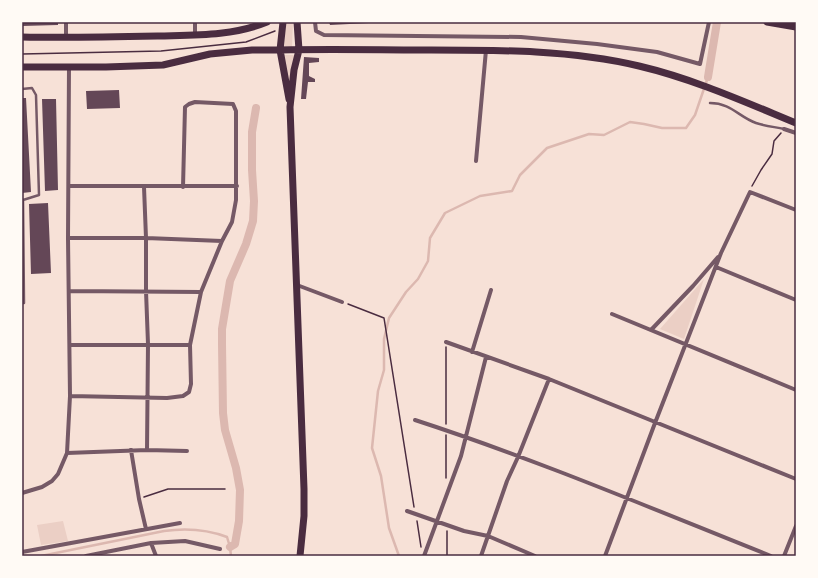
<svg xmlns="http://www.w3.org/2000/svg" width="818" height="578" viewBox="0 0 818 578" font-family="'Roboto Condensed',sans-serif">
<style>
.green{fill:#ebcfc5}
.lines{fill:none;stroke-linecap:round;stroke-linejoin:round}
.stream{stroke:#dcb8b0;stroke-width:2.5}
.canal{stroke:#dcb8b0;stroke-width:8}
.building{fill:#644757}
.path{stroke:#4a2c40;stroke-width:1.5}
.service{stroke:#755966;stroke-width:2.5}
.minor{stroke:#755966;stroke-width:4}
.secondary{stroke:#4a2c40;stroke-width:7}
.primary{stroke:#4a2c40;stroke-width:7}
.neatline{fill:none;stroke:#4a2c40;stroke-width:1.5}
</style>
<rect width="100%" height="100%" fill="#f7e1d7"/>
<!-- green -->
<path class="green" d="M286,22H293L292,47H284Z
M283,55H296L289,94Z
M704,279L684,339L660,329Z
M63,521L68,541L41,545L37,525Z"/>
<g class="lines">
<!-- stream -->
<path class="stream" d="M41,556L164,531C185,528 206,529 227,537L230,547L231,556
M399,556L389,528L381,476L372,448L378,391L384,370V339L389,318L406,292L418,279L428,261L430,238L445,213L480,196L512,191L520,175L547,148L589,134L604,135L630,122L644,124L662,128H686L695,115L708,77"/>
<!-- canal -->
<path class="canal" d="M708,77L717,22
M230,547L235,544L239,521L240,490L236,468L225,430L223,413L222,344V329L230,281L246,244L253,221L254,201L252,170V132L256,108"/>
</g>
<!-- building -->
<path class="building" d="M22,22H58V25L22,26Z
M329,22H369V23L330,25Z
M304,57L319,58V62L309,63V76L315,79V82H308L306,99H301Z
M119,90L120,108L87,109L86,91Z
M22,98H26L31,192L22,193Z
M42,99H56L58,190L45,191Z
M48,203L51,273L31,274L29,204Z"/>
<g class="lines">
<!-- path -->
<path class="path" d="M22,54L161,51L246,42L275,31
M752,186L761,170L772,154L774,141L781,133
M348,304L384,318L414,507
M446,347V424
M446,435V478
M144,497L168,489H225
M417,521L421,547
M447,531V556"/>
<!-- service -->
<path class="service" d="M22,89L32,88L36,95L39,195L23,200L24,303H22
M710,103C731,103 739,117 756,123C765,126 775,127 784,129"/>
<!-- minor -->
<path class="minor" d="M66,22V38
M195,22V35
M315,22L316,31L324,35L521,37L597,44L657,52L700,64L709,22
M784,129L796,133
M476,161L486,50
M69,186H237
M144,187L146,238V291L148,344L147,450
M68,238H146L222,241
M716,267L796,300
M297,285L342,302
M69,291L201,292
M612,314L796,390
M651,330L693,286L718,257
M446,342L549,379L796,479
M70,345H190
M472,352L491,290
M70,396L167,398L183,396L189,392L191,384L190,345L201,292L222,241L232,222L236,200V111L233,104L195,102L189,104L185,107L183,187
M415,420C535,459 653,509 771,556
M131,450L139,499L146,529
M67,453L147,450L187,451
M22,493L42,487L52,481L58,474L67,453L70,396L68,238L69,66
M407,511L464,531L488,536L535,556
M151,543L156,556
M22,552L180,523
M86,556L151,543L185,541L220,549
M424,556L461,456L486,357
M481,556L507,481L518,457L549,379
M605,556L655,423L721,253L750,192L796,210
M784,556L796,526"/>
<!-- secondary -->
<path class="secondary" d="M22,37C68,38 113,37 159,36C195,35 233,36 267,22
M22,67H106L163,65L210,54L252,50H280"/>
<!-- primary -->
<path class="primary" d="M283,22L280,50L289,99
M297,22L299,50L294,70L290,107L304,489V516L300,556
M767,22L796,27
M280,50C330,49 381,50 431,50C501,50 572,50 639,66C694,79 745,102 796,123"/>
</g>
<!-- border -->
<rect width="818" height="578" fill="none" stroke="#fffaf5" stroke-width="46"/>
<rect x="23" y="23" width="772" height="532" class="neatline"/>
</svg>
